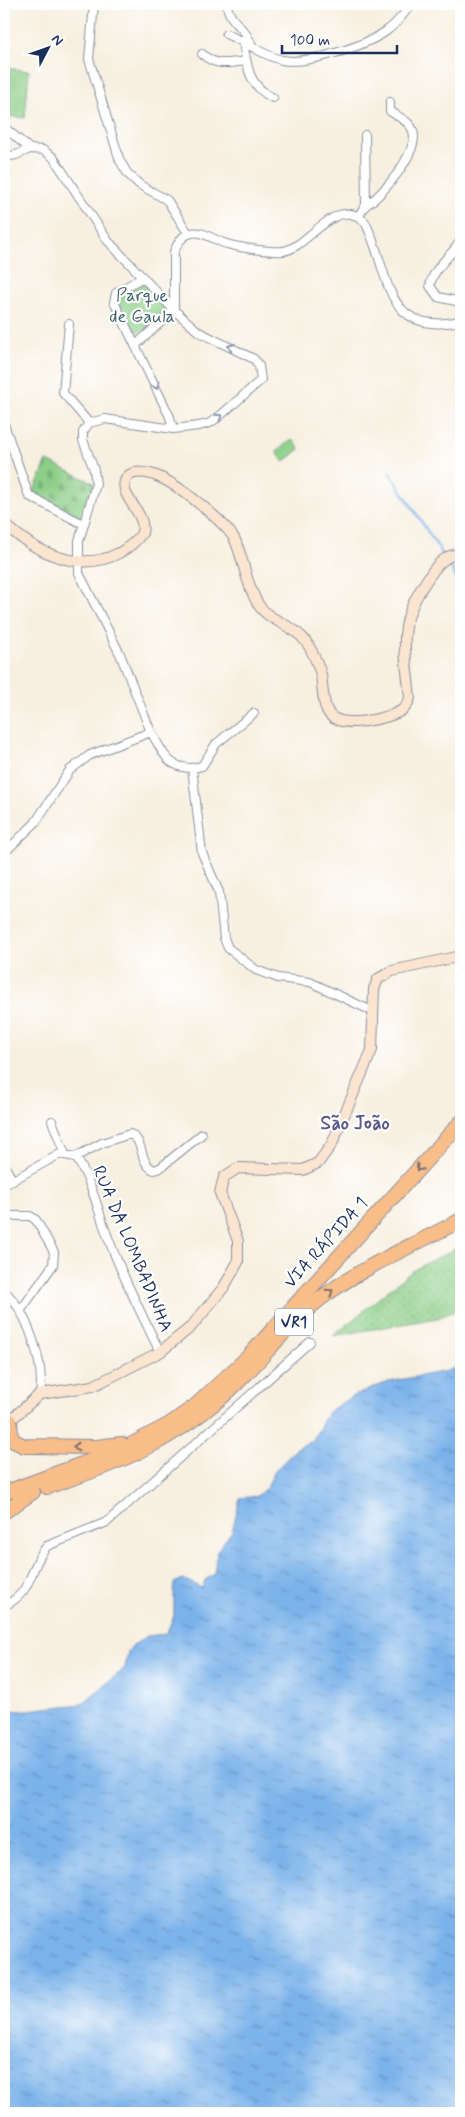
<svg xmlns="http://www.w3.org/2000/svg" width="465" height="2117" viewBox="0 0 465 2117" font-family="Mynerve,sans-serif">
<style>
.grass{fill:url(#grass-dots);stroke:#547e72}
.cemetery{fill:url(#cemetery-stones);stroke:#547e72}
.green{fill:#8cce87;stroke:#547e72}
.water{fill:url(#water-ripples);stroke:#4a70a4}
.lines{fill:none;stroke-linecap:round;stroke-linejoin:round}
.stream{stroke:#7ab2ea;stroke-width:2.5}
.street-casing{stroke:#898f9e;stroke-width:10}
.secondary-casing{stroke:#898f9e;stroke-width:12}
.highway-casing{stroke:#898f9e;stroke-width:16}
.street{stroke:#fff;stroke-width:8}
.secondary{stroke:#fce5d0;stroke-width:10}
.highway{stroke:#f8bd89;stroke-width:14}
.oneway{stroke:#8d97ae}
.oneway2{stroke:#7e6f71}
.labels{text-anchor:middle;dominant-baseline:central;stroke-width:4.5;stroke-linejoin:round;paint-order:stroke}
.shield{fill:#fff;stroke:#5f6d8e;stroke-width:1}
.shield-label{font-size:16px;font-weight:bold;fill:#1b2f5e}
.park-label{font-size:18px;fill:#3d5f6a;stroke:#fff}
.street-label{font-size:18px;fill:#1b2f5e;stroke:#fff}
.neighbourhood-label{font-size:19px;font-weight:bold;fill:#5d588a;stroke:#fff}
</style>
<defs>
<pattern id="grass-dots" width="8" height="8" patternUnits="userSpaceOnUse" patternTransform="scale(1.25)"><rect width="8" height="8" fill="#8cce87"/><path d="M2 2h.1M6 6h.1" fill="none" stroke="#78b177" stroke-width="1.8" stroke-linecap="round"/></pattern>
<pattern id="cemetery-stones" width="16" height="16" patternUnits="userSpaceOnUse" patternTransform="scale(1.25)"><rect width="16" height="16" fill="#8cce87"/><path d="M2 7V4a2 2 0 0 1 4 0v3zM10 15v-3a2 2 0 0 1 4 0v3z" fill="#78b177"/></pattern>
<pattern id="water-ripples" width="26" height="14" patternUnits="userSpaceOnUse" patternTransform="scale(1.25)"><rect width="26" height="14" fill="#7ab2ea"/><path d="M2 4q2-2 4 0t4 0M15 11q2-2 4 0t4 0" fill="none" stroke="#6391c1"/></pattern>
</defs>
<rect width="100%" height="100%" fill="#fff"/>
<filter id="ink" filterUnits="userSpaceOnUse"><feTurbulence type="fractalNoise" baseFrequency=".02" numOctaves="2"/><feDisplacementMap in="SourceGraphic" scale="10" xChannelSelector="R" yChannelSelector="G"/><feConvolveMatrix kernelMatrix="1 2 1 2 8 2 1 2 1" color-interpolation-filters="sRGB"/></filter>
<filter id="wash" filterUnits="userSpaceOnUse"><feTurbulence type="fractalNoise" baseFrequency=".0096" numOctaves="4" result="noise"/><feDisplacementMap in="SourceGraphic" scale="20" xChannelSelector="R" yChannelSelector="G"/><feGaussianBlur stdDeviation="1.12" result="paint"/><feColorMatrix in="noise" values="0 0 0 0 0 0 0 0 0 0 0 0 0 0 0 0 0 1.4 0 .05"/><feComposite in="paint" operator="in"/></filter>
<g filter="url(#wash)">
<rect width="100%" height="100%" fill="#f7efdf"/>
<!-- grass -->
<path class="grass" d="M461,1246V1308L438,1318L333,1336L413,1270Z"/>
<!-- cemetery -->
<path class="cemetery" d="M47,461L94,483L82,517L33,493Z"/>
<!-- green -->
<path class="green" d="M4,68L29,71L25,118L4,116Z
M142,283L146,284L167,308L147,328L138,332C129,327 121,311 118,300L119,297Z
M292,439L300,449L284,462L276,452Z"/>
<!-- water -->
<path class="water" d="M461,1365V2113H4V1708L18,1711L82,1704L125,1668L128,1651L135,1644L147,1636L166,1634L174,1616V1583L183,1579L202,1588L205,1580L214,1574L217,1551L232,1531L240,1498L257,1496L267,1487L275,1471L297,1448L313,1440L328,1412L351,1397L388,1382L447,1371Z"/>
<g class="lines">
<!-- stream -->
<path class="stream" d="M390,473L443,555
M449,564L461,587"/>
</g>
</g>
<g filter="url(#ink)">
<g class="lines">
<defs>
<path id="street" d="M94,4L89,59L120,161L128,174L140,185L167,200L188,233
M227,4C228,22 247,28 251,44
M226,34C244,41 264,56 282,60C307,65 364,46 385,32C396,25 404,14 411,4
M243,41C247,66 248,86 273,98
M202,54C217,67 228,63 246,61
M4,127L30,149L43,150L53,157L108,241L174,310L199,332L254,359L259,366L261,380L221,415L210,423L199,426L173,429L105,419L89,423L63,393L69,324
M4,157L16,155L30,149
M366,205C383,196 420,150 413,131C410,121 398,117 390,111V102
M359,215L366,205L365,135
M461,240C452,256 433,267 430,286L438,297L461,302
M143,277L116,293L114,302L170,417L173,429
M136,345L174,310V252C177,244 182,235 191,233C203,230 215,241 227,244C240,248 269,252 283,251C307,249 336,193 365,222C391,272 381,337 461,321
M4,424L29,496L83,524
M151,732C163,751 166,768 192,768L202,853L219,892L224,938L228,948L256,970L278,978L310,982L374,1012
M192,768L202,766L216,744L254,713
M4,853L35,823L70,770L90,755L151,732L120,654L79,573V541L96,484L94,470L83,440V432L89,423
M52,1121L65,1154
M75,1157L102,1143L130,1134C145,1140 138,1163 154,1170L160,1168L202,1134
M4,1165L13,1181
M4,1185L60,1154L75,1157C91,1177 99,1215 109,1240C123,1278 142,1315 160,1352
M4,1216H30L36,1220L54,1252L53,1265L21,1310
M4,1291C27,1310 45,1364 40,1394
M4,1606C35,1591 28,1568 47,1546L107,1522L310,1342"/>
<path id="secondary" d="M4,523C34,552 79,574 119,553C128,548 136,542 142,533C147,513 120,498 125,481C130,468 150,473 159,477C178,485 226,522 235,540C244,560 246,585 258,604C270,624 298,623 311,650C315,658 319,666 321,675C323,687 322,706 330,715C342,729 389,719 402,710C407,707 408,703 410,698C404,639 396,622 433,571C439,562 451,552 461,555
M6,1424L40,1394L93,1386L160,1352L191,1327L224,1287L238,1262V1241L220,1193L224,1177L238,1168L303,1170L318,1163L332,1144L372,1050L374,989L378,979L392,971L461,956"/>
<path id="highway" d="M10,1421L11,1439
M4,1436L24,1446L97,1447L121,1444
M47,1487C115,1464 165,1446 221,1398C256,1368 283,1328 320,1299C360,1268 416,1244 461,1220
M4,1493L125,1448L170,1424L194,1407L248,1357L461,1122
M4,1512L33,1492"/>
</defs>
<!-- street casing -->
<use href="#street" class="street-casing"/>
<!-- secondary casing -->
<use href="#secondary" class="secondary-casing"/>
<!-- highway casing -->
<use href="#highway" class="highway-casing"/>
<!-- street -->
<use href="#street" class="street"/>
<!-- secondary -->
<use href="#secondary" class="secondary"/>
<!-- highway -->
<use href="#highway" class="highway"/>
</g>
<!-- one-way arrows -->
<defs><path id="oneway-chevron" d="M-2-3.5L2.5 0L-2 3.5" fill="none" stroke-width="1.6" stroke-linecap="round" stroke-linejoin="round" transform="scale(1.25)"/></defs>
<g class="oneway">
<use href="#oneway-chevron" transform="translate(231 347) rotate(-155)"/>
<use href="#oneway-chevron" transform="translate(156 386) rotate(65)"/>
<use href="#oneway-chevron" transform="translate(219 417) rotate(-35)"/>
</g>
<g class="oneway2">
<use href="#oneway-chevron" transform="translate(419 1168) rotate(133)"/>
<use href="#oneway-chevron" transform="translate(330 1292) rotate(-35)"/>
<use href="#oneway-chevron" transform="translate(76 1447) rotate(-179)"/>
</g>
</g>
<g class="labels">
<!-- shield labels -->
<rect class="shield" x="275" y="1308.5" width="38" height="27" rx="4"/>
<g class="shield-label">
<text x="294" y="1322">VR1</text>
</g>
<!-- park labels -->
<g class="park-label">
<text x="142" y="296">Parque<tspan x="142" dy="21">de Gaula</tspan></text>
</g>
<!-- street labels -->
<g class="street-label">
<text transform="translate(326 1243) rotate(-48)">VIA RÁPIDA 1</text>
<text transform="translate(132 1249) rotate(67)">RUA DA LOMBADINHA</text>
</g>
<!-- neighbourhood labels -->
<g class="neighbourhood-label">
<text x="355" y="1123">São João</text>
</g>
</g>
<!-- margin -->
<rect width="465" height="2117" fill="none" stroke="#fff" stroke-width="20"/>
<!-- north arrow -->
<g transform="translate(48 48) rotate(49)" stroke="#ffffff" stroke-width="4" paint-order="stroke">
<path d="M0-4L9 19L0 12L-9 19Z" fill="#1b2f5e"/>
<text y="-8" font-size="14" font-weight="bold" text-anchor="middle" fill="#1b2f5e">N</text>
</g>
<!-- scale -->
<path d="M282 45v8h115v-8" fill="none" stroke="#1b2f5e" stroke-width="2.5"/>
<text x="290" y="45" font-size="15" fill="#1b2f5e" stroke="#ffffff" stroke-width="4" paint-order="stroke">100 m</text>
</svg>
